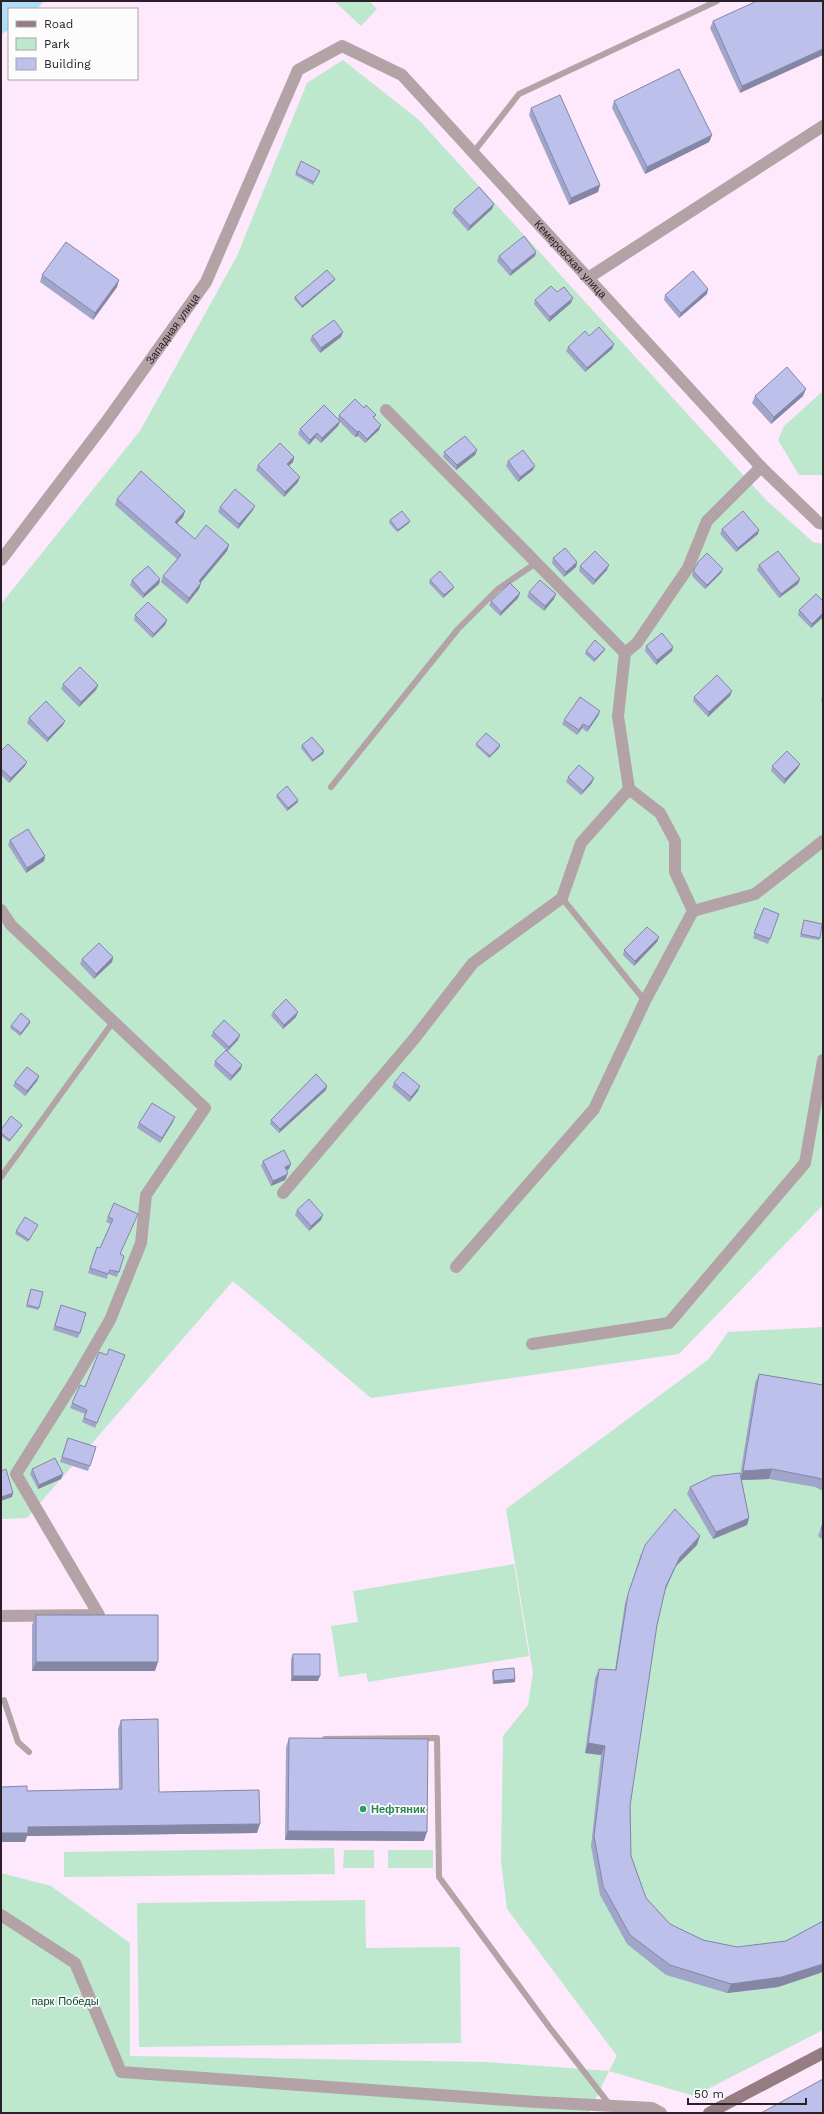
<svg xmlns="http://www.w3.org/2000/svg" width="824" height="2114" viewBox="0 0 824 2114" font-family="'Work Sans',sans-serif">
<style>
.green{fill:#bde8ce}
.water{fill:#addff6}
.lines{fill:none;stroke-linecap:round;stroke-linejoin:round}
.service{stroke:#b3a2a6;stroke-width:6}
.minor{stroke:#b3a2a6;stroke-width:12}
.secondary{stroke:#957d83;stroke-width:12}
.wall{fill:#a2a5ca}
.shaded-wall{fill:#8486a4}
.building{fill:#bcc0eb;stroke:#8486a4}
.leisure-dot{fill:#2e9e5b;stroke:#fcfcfc;stroke-width:1.5}
.labels{text-anchor:middle;dominant-baseline:central;stroke-width:3.5;stroke-linejoin:round;paint-order:stroke}
.street-label{font-size:11px;fill:#292029;stroke:#fcfcfc}
.leisure-label{font-size:11px;font-weight:bold;fill:#27864d;stroke:#fcfcfc;text-anchor:start}
.park-label{font-size:11px;fill:#0b442a;stroke:#fcfcfc}
</style>
<rect width="100%" height="100%" fill="#fde8fc"/>
<!-- green -->
<path class="green" d="M334,1H369L377,9L361,26Z
M343,60L419,120L766,500L813,542L823,544V1205L679,1354L371,1398L233,1281L27,1518L1,1519V604L140,431L237,256L307,83Z
M823,391V475H799L778,440L784,426Z
M823,1327V2030L694,2096L609,2071L589,2113H1V1873L51,1886L130,1943V2056L486,2062L609,2071L617,2056L507,1909L501,1861L503,1736L528,1705L533,1673L506,1509L709,1359L728,1332Z
M514,1564L529,1656L368,1682L366,1673L339,1677L331,1626L358,1622L353,1591Z
M334,1848L335,1874L64,1877V1852Z
M344,1850H374V1868H343Z
M388,1850H433V1868H388Z
M365,1900L366,1948L460,1947L461,2043L139,2047L137,1903Z"/>
<!-- water -->
<path class="water" d="M1,1H44L37,9H9V30L1,34Z"/>
<g class="lines">
<!-- service -->
<path class="service" d="M473,153L519,94L717,1
M331,787L458,629L498,589L536,563
M562,898L645,1001
M1,1177L113,1022
M4,1700L18,1742L29,1752
M325,1739L437,1738L439,1877L550,2028L610,2105"/>
<!-- minor -->
<g class="minor">
<path d="M588,278L823,126"/>
<path d="M386,410L625,653"/>
<path id="s1" d="M1,560L106,422L206,282L298,70L342,46L402,75L761,467L819,523L823,524"/>
<path d="M1,910L11,925L205,1108L146,1195L141,1243L110,1320L74,1382L16,1474L99,1615L1,1616"/>
<path d="M693,911L755,894L823,841"/>
<path d="M283,1193L414,1039L473,963L562,898L581,843L629,789L618,716L625,653L637,643L688,568L707,521L761,467"/>
<path d="M456,1267L594,1109L645,1001L693,911L675,872V841L660,813L629,789"/>
<path d="M532,1344L669,1323L805,1163L823,1060"/>
<path d="M1,1915L75,1963L121,2072L536,2102L652,2108L661,2113"/>
</g>
<!-- secondary -->
<path class="secondary" d="M709,2113L823,2053"/>
</g>
<!-- wall -->
<path class="wall" d="M823,1L740,93L710,28L713,21Z
M614,101L712,135L709,142L645,174L612,108Z
M531,108L600,185L598,192L569,205L529,115Z
M320,171L313,185L295,175L296,173Z
M494,204L492,209L468,231L452,213L454,209Z
M536,252L535,256L510,276L497,261L499,256Z
M42,275L117,287L93,320L40,282Z
M335,279L334,281L302,308L294,299L295,297Z
M557,292L571,303L549,322L534,304L535,300Z
M707,294L679,318L664,300L665,295Z
M312,336L341,337L320,353L310,340Z
M589,336L614,344L612,349L585,372L566,351L568,347Z
M755,396H803L771,424L752,403Z
M364,408L376,415L374,418L379,430L365,443L358,436L355,437L340,422L338,426L321,443L315,438L309,445L298,434L300,429L338,419L339,415Z
M477,450L475,455L456,470L443,457L444,452Z
M294,457L293,462L289,466L298,482L284,497L256,470L258,465Z
M508,461L533,470L518,482L506,466Z
M117,499L185,511L183,517L177,523L195,539L229,545L227,551L201,582V583L199,589L187,604L161,582L163,576L177,559L115,505Z
M220,507L253,510L238,529L218,512Z
M390,520L409,523L397,532L389,523Z
M722,529L758,534L736,552L720,534Z
M553,558L577,562L576,567L564,577L552,563Z
M759,565L800,579L798,584L779,598L757,570Z
M580,566L607,570L593,585L579,571Z
M693,571L721,573L705,589L692,576Z
M160,579L159,584L143,598L130,585L132,580Z
M430,580L453,589L443,598L429,583Z
M529,592L554,599L544,611L527,597Z
M520,593L518,598L500,616L489,605L491,601Z
M823,601V617L811,628L798,615L799,610Z
M135,615L167,620L165,625L152,638L134,620Z
M646,646L673,647L672,651L656,665L645,651Z
M605,649L604,651L594,662L585,654L586,651Z
M63,684L98,685L96,690L79,707L61,689Z
M732,691L730,696L708,717L693,701L694,697Z
M823,693V703L821,700Z
M600,711L598,716L587,732L582,728L577,735L562,724L564,720Z
M29,718L63,725L47,742L27,723Z
M476,744L499,748L489,758L476,746Z
M302,745L324,751L323,754L312,762L301,748Z
M1,751L25,766L9,783L1,775Z
M772,766L798,768L784,784L771,771Z
M568,777L592,783L581,795L566,782Z
M277,795L298,800V802L287,811L276,797Z
M10,840L45,856L44,861L26,873L8,845Z
M764,908L779,914L768,944L753,938Z
M804,920L820,938L819,940L800,937Z
M659,937L657,942L634,966L623,955L624,950Z
M113,957L112,962L94,979L80,964L82,959Z
M273,1012L296,1017L283,1029L271,1016Z
M30,1021V1023L20,1036L10,1028L11,1026Z
M213,1032L238,1040L228,1051L241,1069L230,1081L214,1066L215,1061L226,1050L211,1036Z
M39,1076L37,1081L25,1096L13,1086L15,1082Z
M394,1083L418,1091L409,1102L392,1087Z
M326,1090L279,1133L270,1124L271,1120Z
M173,1122L160,1143L137,1128L139,1123Z
M22,1125L21,1127L9,1142L1,1136V1130Z
M263,1161L289,1169L286,1170V1178L285,1180L271,1186L261,1166Z
M114,1203L121,1254L119,1272L117,1277L108,1274L107,1279L88,1273L95,1252L100,1248L111,1224L106,1222Z
M297,1210L321,1220L309,1231L295,1215Z
M38,1225L28,1242L15,1234L16,1231Z
M30,1291L39,1308L38,1310L26,1307Z
M59,1310L80,1333L78,1338L53,1330Z
M107,1355H125L95,1428L82,1422L85,1414L70,1408L72,1403L85,1387Z
M759,1374L823,1385V1491L815,1487L769,1479L741,1480L749,1518L747,1525L713,1539L687,1494L690,1487L740,1476L755,1383Z
M68,1438L96,1447L88,1471L60,1462Z
M32,1469L63,1474L61,1479L38,1489L30,1474Z
M823,1523V1540L818,1536Z
M697,1545L676,1566L665,1590L657,1625L630,1806L631,1856L646,1898L670,1924L703,1940L737,1947L786,1941L823,1921V1971L820,1973L778,1987L727,1993L666,1975L627,1944L600,1895L591,1846L601,1755L585,1753L595,1678L599,1669L615,1670L625,1603L641,1554Z
M36,1615L155,1671H32V1625Z
M293,1654L318,1681H291V1659Z
M493,1670L515,1682L493,1684L492,1672Z
M121,1720L159,1792L257,1833L27,1836L25,1842H1V1787L27,1791L119,1789L118,1729Z
M289,1738L424,1841L285,1840L286,1747Z"/>
<!-- shaded-wall -->
<path class="shaded-wall" d="M823,49V55L740,93L742,86Z
M712,135L709,142L645,174L647,167Z
M600,185L598,192L569,205L571,198Z
M494,204L492,209L468,231L470,226Z
M536,252L535,256L510,276L512,271Z
M335,279L334,281L302,308V306Z
M119,280L117,287L93,320L95,313Z
M708,289L707,294L679,318L681,313Z
M573,298L571,303L549,322L550,317Z
M343,332L341,337L320,353L321,348Z
M614,344L612,349L585,372L587,368Z
M806,389L803,396L771,424L774,417Z
M340,421L338,426L321,443L322,438Z
M381,425L379,430L365,443L367,439Z
M359,431L358,436L355,437L357,432Z
M317,433L315,438L309,445L310,440Z
M477,450L475,455L456,470L457,465Z
M294,457L293,462L285,469L287,464Z
M535,466L533,470L518,482L520,477Z
M300,477L298,482L284,497L285,492Z
M255,506L253,510L238,529L239,524Z
M185,511L183,517L173,528L175,522Z
M410,521L409,523L397,532L398,530Z
M759,530L758,534L736,552L738,548Z
M229,545L227,551L197,587L199,581Z
M577,562L576,567L564,577L566,572Z
M609,565L607,570L593,585L595,580Z
M723,569L721,573L705,589L707,585Z
M160,579L159,584L143,598L144,594Z
M800,579L798,584L779,598L781,594Z
M201,583L199,589L187,604L189,598Z
M454,587L453,589L443,598L444,595Z
M520,593L518,598L500,616L501,612Z
M556,594L554,599L544,611L545,606Z
M823,613V617L811,628L812,624Z
M167,620L165,625L152,638L154,634Z
M673,647L672,651L656,665L657,660Z
M605,649L604,651L594,662L595,659Z
M98,685L96,690L79,707L81,702Z
M732,691L730,696L708,717L709,712Z
M600,711L598,716L587,732L589,727Z
M65,721L63,725L47,742L48,738Z
M583,724L582,728L577,735L579,730Z
M500,745L499,748L489,758L490,756Z
M324,751L323,754L312,762L313,760Z
M27,762L25,766L9,783L11,778Z
M800,764L798,768L784,784L785,779Z
M594,778L592,783L581,795L583,791Z
M298,800V802L287,811L288,808Z
M45,856L44,861L26,873L27,868Z
M659,937L657,942L634,966L635,961Z
M113,957L112,962L94,979L96,974Z
M298,1012L296,1017L283,1029L284,1025Z
M30,1021V1023L20,1036L21,1033Z
M240,1035L238,1040L227,1051L229,1047Z
M242,1065L241,1069L230,1081L232,1076Z
M39,1076L37,1081L25,1096L27,1091Z
M327,1086L326,1090L279,1133L280,1129Z
M420,1086L418,1091L409,1102L411,1097Z
M175,1117L173,1122L160,1143L162,1138Z
M22,1125L21,1127L9,1142L10,1140Z
M291,1164L289,1169L283,1172L285,1167Z
M288,1173L286,1178L285,1180L271,1186L273,1181Z
M323,1215L321,1220L309,1231L311,1226Z
M772,1469L769,1479L740,1480L743,1471Z
M63,1474L61,1479L38,1489L39,1485Z
M13,1493L12,1497L1,1501V1497Z
M749,1518L747,1525L713,1539L716,1532Z
M700,1536L697,1545L676,1566L663,1595L666,1586L680,1557Z
M36,1662H158L155,1671H32Z
M293,1676H320L318,1681H291Z
M515,1679V1682L493,1684L494,1681Z
M588,1743L605,1746L601,1755L585,1753Z
M260,1824L257,1833L27,1836L25,1842H1V1833L28,1827Z
M288,1831L427,1832L424,1841L285,1840Z
M823,1964V1971L820,1973L778,1987L727,1993L731,1984Z"/>
<!-- building -->
<path class="building" d="M757,1H823V49L742,86L713,21Z
M679,69L712,135L647,167L614,101Z
M560,95L600,185L571,198L531,108Z
M301,161L320,171L314,182L296,173Z
M479,187L494,204L470,226L454,209Z
M524,236L536,252L512,271L499,256Z
M66,242L119,280L95,313L42,275Z
M327,270L335,279L302,306L295,297Z
M693,271L708,289L681,313L665,295Z
M551,286L557,292L564,287L573,298L550,317L535,300Z
M334,320L343,332L321,348L312,336Z
M599,327L614,344L587,368L568,347L585,331L589,336Z
M787,367L806,389L774,417L755,396Z
M355,399L364,408L366,405L376,415L373,417L381,425L367,439L359,431L357,432L339,415Z
M324,405L340,421L322,438L317,433L310,440L300,429Z
M465,436L477,450L457,465L444,452Z
M280,443L294,457L287,464L300,477L285,492L258,465Z
M523,450L535,466L520,477L508,461Z
M141,471L185,511L175,522L195,539L206,525L229,545L199,581L201,583L189,598L163,576L181,555L117,499Z
M235,489L255,506L239,524L220,507Z
M402,511L410,521L398,530L390,520Z
M743,511L759,530L738,548L722,529Z
M565,548L577,562L566,572L553,558Z
M595,551L609,565L595,580L580,566Z
M778,551L800,579L781,594L759,565Z
M707,553L723,569L707,585L693,571L699,561Z
M148,566L160,579L144,594L132,580Z
M440,571L454,587L444,595L430,580Z
M540,580L556,594L545,606L529,592Z
M510,583L520,593L501,612L491,601Z
M816,594L823,601V613L812,624L799,610Z
M148,602L167,620L154,634L135,615Z
M662,633L673,647L657,660L646,646Z
M595,640L605,649L595,659L586,651Z
M80,667L98,685L81,702L63,684Z
M717,675L732,691L709,712L694,697Z
M580,697L600,711L589,727L583,724L579,730L564,720Z
M46,701L65,721L48,738L29,718Z
M486,733L500,745L490,756L476,744Z
M312,737L324,751L313,760L302,745Z
M8,744L27,762L11,778L1,769V751Z
M787,751L800,764L785,779L772,766Z
M579,765L594,778L583,791L568,777Z
M287,786L298,800L288,808L277,795Z
M28,829L45,856L27,868L10,840Z
M764,908L779,914L770,939L754,933Z
M804,920L822,924L820,938L801,934Z
M647,927L659,937L635,961L624,950Z
M99,943L113,957L96,974L82,959Z
M286,999L298,1012L284,1025L273,1012Z
M21,1013L30,1021L21,1033L11,1026Z
M224,1020L240,1035L229,1047L213,1032Z
M226,1050L242,1065L232,1076L215,1061Z
M27,1067L39,1076L27,1091L15,1082Z
M403,1072L420,1086L411,1097L394,1083Z
M316,1074L327,1086L280,1129L271,1120Z
M152,1103L175,1117L162,1138L139,1123Z
M11,1116L22,1125L10,1140L1,1133V1130Z
M284,1150L291,1164L285,1167L288,1173L286,1175L273,1181L263,1161Z
M309,1199L323,1215L311,1226L297,1210Z
M114,1203L138,1214L120,1254L124,1256L119,1272L110,1270L108,1274L90,1268L97,1247L100,1248L113,1219L108,1217Z
M25,1217L38,1225L29,1240L16,1231Z
M31,1289L43,1292L39,1308L27,1305Z
M61,1305L86,1313L80,1333L55,1326Z
M109,1349L125,1355L97,1423L84,1418L87,1410L72,1403L80,1385L85,1387L99,1352L107,1355Z
M759,1374L823,1385V1480L818,1478L772,1469L743,1471Z
M68,1438L96,1447L90,1466L62,1457Z
M55,1458L63,1474L39,1485L32,1469Z
M6,1469L13,1493L1,1497V1471Z
M740,1473L749,1518L716,1532L690,1487L713,1476Z
M675,1509L700,1536L680,1557L666,1586L657,1625L630,1806L631,1856L646,1898L670,1924L703,1940L737,1947L786,1941L823,1921V1964L782,1977L731,1984L670,1965L630,1935L603,1886L594,1836L605,1746L588,1743L599,1669L616,1670L628,1594L645,1545Z
M823,1523V1531L821,1529Z
M36,1615H158V1662H36Z
M293,1654H320V1676H293Z
M514,1668L515,1679L494,1681L493,1670Z
M158,1719L159,1792L259,1790L260,1824L28,1827V1833H1V1787L27,1786V1791L122,1789L121,1720Z
M289,1738L428,1739L427,1832L288,1831Z
M823,2079V2113H761Z"/>
<!-- markers -->
<circle class="leisure-dot" cx="363" cy="1809" r="4"/>
<g class="labels">
<!-- street labels -->
<g class="street-label">
<text stroke="none"><textPath href="#s1" startOffset="943">Кемеровская улица</textPath></text>
<text stroke="none"><textPath href="#s1" startOffset="288">Западная улица</textPath></text>
</g>
<!-- leisure labels -->
<g class="leisure-label">
<text x="371" y="1809">Нефтяник</text>
</g>
<!-- park labels -->
<g class="park-label">
<text x="65" y="2001">парк Победы</text>
</g>
</g>
<!-- border -->
<rect width="824" height="2114" fill="none" stroke="#292029" stroke-width="4"/>
<!-- legend -->
<rect x="8" y="8" width="130" height="72" fill="#fcfcfc" stroke="#a8a4a8"/>
<rect x="16" y="21" width="20" height="6" fill="#957d83" stroke="#a8a4a8"/>
<text x="44" y="28" font-size="12" fill="#292029">Road</text>
<rect x="16" y="38" width="20" height="12" fill="#bde8ce" stroke="#a8a4a8"/>
<text x="44" y="48" font-size="12" fill="#292029">Park</text>
<rect x="16" y="58" width="20" height="12" fill="#bcc0eb" stroke="#a8a4a8"/>
<text x="44" y="68" font-size="12" fill="#292029">Building</text>
<!-- scale -->
<path d="M688 2098v6h118v-6" fill="none" stroke="#292029" stroke-width="2"/>
<text x="694" y="2098" font-size="12" fill="#292029" stroke="#fcfcfc" stroke-width="3" paint-order="stroke">50 m</text>
</svg>
